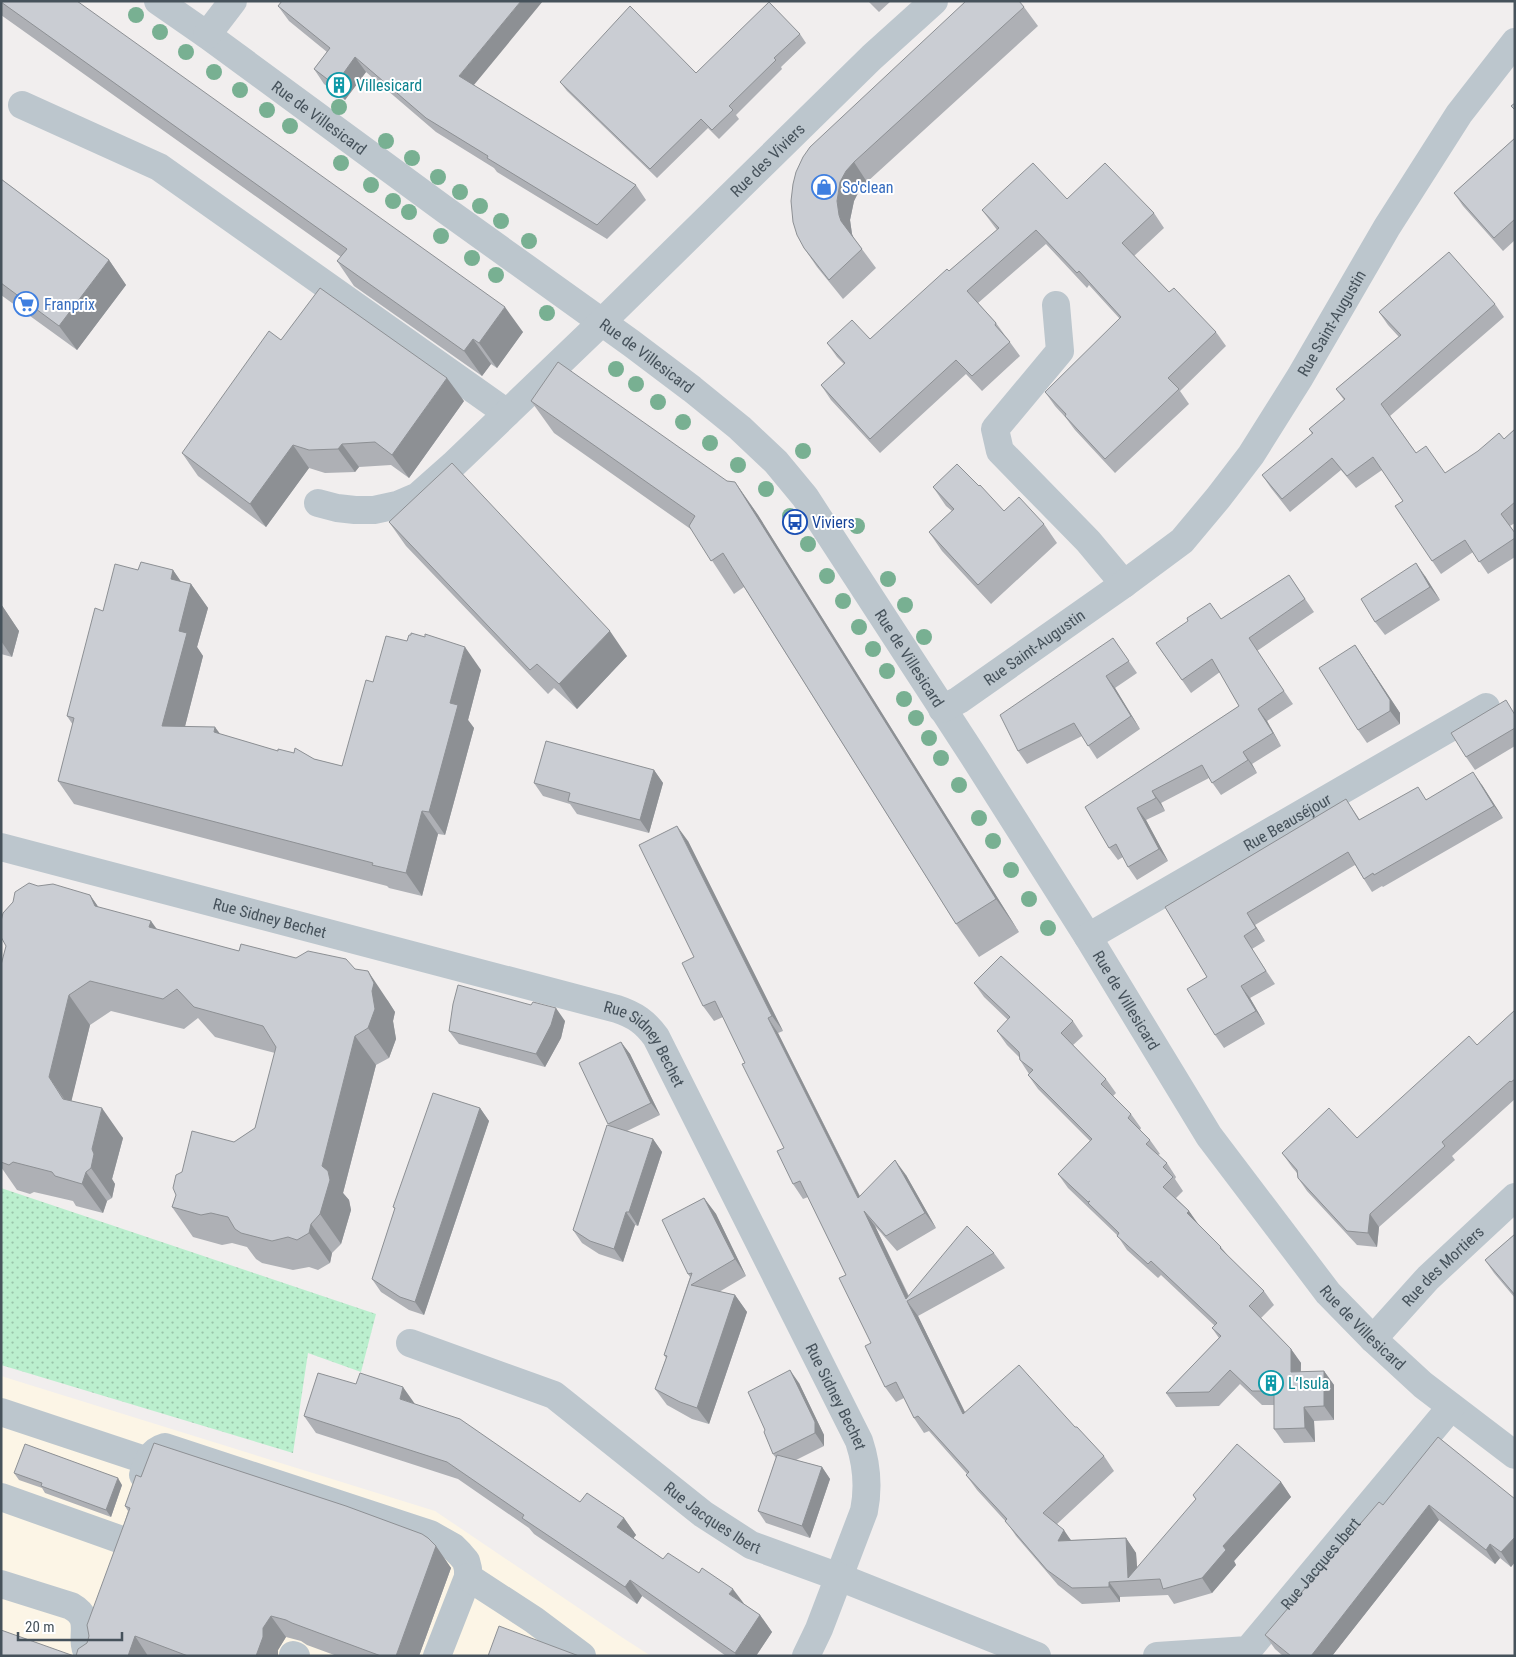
<svg xmlns="http://www.w3.org/2000/svg" width="1516" height="1657" viewBox="0 0 1516 1657" font-family="'Roboto Condensed',sans-serif">
<style>
.commercial{fill:#fcf5e6}
.park{fill:url(#park-dots)}
.lines{fill:none;stroke-linecap:round;stroke-linejoin:round}
.minor{stroke:#bcc6cd;stroke-width:28}
.tree{fill:#78b092}
.wall{fill:#aeb0b5}
.shaded-wall{fill:#8d9094}
.building{fill:#cacdd3;stroke:#8d9094}
.labels{text-anchor:middle;dominant-baseline:central;stroke-width:4;stroke-linejoin:round;paint-order:stroke}
.culture-label{font-size:16px;fill:#0d838f;stroke:#fff;text-anchor:start}
.street-label{font-size:16px;fill:#46525b;stroke:#fff}
.shop-label{font-size:16px;fill:#366cbe;stroke:#fff;text-anchor:start}
.transit-label{font-size:16px;fill:#164399;stroke:#fff;text-anchor:start}
</style>
<defs>
<pattern id="park-dots" width="8" height="8" patternUnits="userSpaceOnUse" patternTransform="scale(1.25)"><rect width="8" height="8" fill="#bbefce"/><path d="M2 2h.1M6 6h.1" fill="none" stroke="#9ac4aa" stroke-width="1.8" stroke-linecap="round"/></pattern>
</defs>
<rect width="100%" height="100%" fill="#f1eeee"/>
<!-- commercial -->
<path class="commercial" d="M1,1376L435,1511L623,1638L651,1656H1Z"/>
<!-- park -->
<path class="park" d="M1,1188L376,1314L361,1372L308,1353L293,1453L1,1365Z"/>
<g class="lines">
<!-- minor -->
<g class="minor">
<path id="s1" d="M158,1L207,35L444,209L631,343L692,389L740,428L776,462L805,497L976,760L1088,937L1209,1136L1328,1293L1373,1339L1423,1385L1515,1455"/>
<path d="M207,35L233,1"/>
<path d="M22,105L159,167L507,413"/>
<path d="M1056,305L1060,351L995,429L1000,451L1088,541L1124,584"/>
<path id="s2" d="M318,503L337,508L355,510H374L397,505L418,496L453,465L602,322L872,57L934,1"/>
<path id="s3" d="M942,709L959,700L1124,584L1182,541L1218,498L1251,455L1300,377L1387,227L1459,114L1515,42"/>
<path id="s4" d="M1,847L617,1009C635,1015 645,1022 656,1037L859,1441C867,1465 869,1486 864,1511L819,1629L806,1656"/>
<path id="s5" d="M1088,937L1486,707"/>
<path id="s6" d="M1373,1339L1428,1278L1515,1197"/>
<path id="s7" d="M410,1343L554,1395L703,1514L751,1545L839,1577L1037,1656"/>
<path d="M1,1412L148,1461"/>
<path d="M143,1475C147,1462 151,1451 165,1447L430,1534L453,1547L460,1554L466,1561L468,1569V1577L437,1656"/>
<path d="M1,1497L119,1539"/>
<path d="M468,1577L534,1620L582,1656"/>
<path d="M1,1584L71,1606C96,1620 77,1637 89,1656"/>
<path d="M293,1655L296,1656"/>
<path id="s8" d="M1157,1656L1248,1650L1451,1407"/>
</g>
</g>
<!-- trees -->
<g class="tree">
<circle cx="136" cy="15" r="8"/>
<circle cx="160" cy="32" r="8"/>
<circle cx="186" cy="52" r="8"/>
<circle cx="214" cy="72" r="8"/>
<circle cx="240" cy="90" r="8"/>
<circle cx="339" cy="107" r="8"/>
<circle cx="267" cy="110" r="8"/>
<circle cx="290" cy="126" r="8"/>
<circle cx="386" cy="141" r="8"/>
<circle cx="412" cy="158" r="8"/>
<circle cx="341" cy="163" r="8"/>
<circle cx="438" cy="177" r="8"/>
<circle cx="371" cy="185" r="8"/>
<circle cx="460" cy="192" r="8"/>
<circle cx="393" cy="201" r="8"/>
<circle cx="480" cy="206" r="8"/>
<circle cx="409" cy="212" r="8"/>
<circle cx="501" cy="221" r="8"/>
<circle cx="441" cy="236" r="8"/>
<circle cx="529" cy="241" r="8"/>
<circle cx="472" cy="258" r="8"/>
<circle cx="496" cy="275" r="8"/>
<circle cx="547" cy="313" r="8"/>
<circle cx="616" cy="369" r="8"/>
<circle cx="636" cy="384" r="8"/>
<circle cx="658" cy="402" r="8"/>
<circle cx="683" cy="422" r="8"/>
<circle cx="710" cy="443" r="8"/>
<circle cx="803" cy="451" r="8"/>
<circle cx="738" cy="465" r="8"/>
<circle cx="766" cy="489" r="8"/>
<circle cx="790" cy="516" r="8"/>
<circle cx="857" cy="526" r="8"/>
<circle cx="808" cy="544" r="8"/>
<circle cx="827" cy="576" r="8"/>
<circle cx="888" cy="579" r="8"/>
<circle cx="843" cy="601" r="8"/>
<circle cx="905" cy="605" r="8"/>
<circle cx="859" cy="627" r="8"/>
<circle cx="924" cy="637" r="8"/>
<circle cx="873" cy="649" r="8"/>
<circle cx="887" cy="671" r="8"/>
<circle cx="904" cy="699" r="8"/>
<circle cx="916" cy="718" r="8"/>
<circle cx="929" cy="738" r="8"/>
<circle cx="941" cy="758" r="8"/>
<circle cx="959" cy="785" r="8"/>
<circle cx="979" cy="818" r="8"/>
<circle cx="993" cy="841" r="8"/>
<circle cx="1011" cy="870" r="8"/>
<circle cx="1029" cy="899" r="8"/>
<circle cx="1048" cy="928" r="8"/>
</g>
<!-- wall -->
<path class="wall" d="M1,1L523,332L497,368L491,364L482,376L354,286L337,261L341,257L1,15Z
M868,1H891L879,12Z
M278,6L473,85L636,185L646,200L607,239L497,172L494,168L436,132L366,72L345,100L324,84L314,69L327,52L289,21Z
M1024,7L1038,26L867,182L859,191L854,201L850,220L852,234L853,237L876,268L843,299L817,267L804,248L791,201Z
M800,34L806,43L781,67L782,69L736,115L739,119L719,139L708,128L657,178L567,91L560,82L696,73Z
M1515,138V240L1503,251L1463,206L1454,193Z
M1,179L109,260L126,285L77,350L1,295Z
M1067,199L1154,213L1164,228L1134,256L1169,292L1216,332L1226,346L1180,391L1189,404L1115,473L1075,430L1066,418L1055,406L1045,392L1120,319L1089,285L1087,288L1046,244L978,303L996,323L1020,356L982,391L966,374L880,453L831,400L821,385L844,364L837,357L827,343L870,339L949,271L997,230L982,210Z
M1495,304L1504,317L1390,416L1416,453L1445,473L1504,439L1515,429V523L1510,526L1515,533V557L1488,574L1473,552L1441,574L1395,506L1403,501L1382,470L1356,488L1341,470L1290,512L1271,488L1262,475L1312,434L1309,429L1344,400L1336,389L1399,337L1388,325L1379,312Z
M464,401L409,478L391,465L359,467L355,472L325,473L309,468L266,527L198,476L182,453Z
M531,401L727,481L735,482L758,515L1019,932L979,957L956,924L744,587L734,594L692,530L554,433Z
M979,486L1004,511L1044,524L1057,543L991,604L942,551L929,532L952,511L946,506L933,487Z
M389,522L627,656L577,709L554,688L548,694L406,546Z
M138,570H173L181,582L191,584L208,608L197,647L203,656L185,726L220,734L278,751L314,759L342,766L373,682L481,670L468,720L474,728L445,835L438,834L422,896L389,888L387,886L74,804L58,781L73,725L67,716L103,611Z
M1289,575L1314,612L1257,651L1293,704L1267,721L1281,746L1252,764L1257,773L1221,795L1209,778L1161,803L1165,811L1146,820L1168,861L1137,880L1128,867L1123,857L1118,860L1109,848L1085,807L1239,706L1220,672L1191,693L1156,643L1221,619Z
M1425,576L1440,600L1385,635L1375,622Z
M1,604L19,631L12,657L1,654Z
M1113,638L1137,673L1115,688L1140,729L1097,759L1082,736L1027,764L1018,751Z
M1355,645L1400,713V724L1367,743L1358,730Z
M1515,713V746L1475,770L1466,757Z
M654,770L663,783L649,833L577,814L570,804L543,796L534,783Z
M1482,785L1503,818L1383,887L1382,886L1372,892L1355,865L1255,925L1265,941L1252,949L1275,984L1250,998L1265,1024L1224,1048L1215,1035L1207,977L1165,907L1346,799L1360,820L1427,799Z
M688,841L783,1031L778,1033L860,1196L906,1175L936,1228L897,1251L875,1226L909,1296L994,1253L1005,1268L918,1316L965,1412L1075,1427L1104,1456L1114,1471L1057,1524L1071,1540L1126,1538L1136,1553L1137,1568L1196,1500L1193,1495L1281,1482L1291,1497L1234,1561L1236,1565L1212,1593L1174,1604L1168,1595L1120,1597V1602L1082,1604L1058,1585L1016,1536L1008,1524L977,1490L966,1475L967,1474L929,1431L924,1433L914,1418L904,1398L896,1402L885,1387L871,1343L846,1275L808,1197L803,1199L793,1184L784,1148L745,1063L723,1017L714,1021L703,1006L694,957Z
M38,886L90,895L98,907L157,930L239,951L296,958L355,969L388,1001L395,1012L393,1021L396,1039L389,1058L376,1065L343,1193L349,1200L351,1210L341,1244L332,1253L330,1263L318,1270L309,1267L293,1270L262,1263L256,1259L247,1247L232,1243L222,1245L193,1237L172,1207L234,1142L255,1128L275,1053L215,1037L198,1018L184,1029L111,1011L90,1025L71,1101L123,1138L112,1179L115,1184L112,1198L107,1201L103,1213L76,1206L73,1201L34,1192L30,1194L17,1190L1,1167V965Z
M974,983L1073,1021L1083,1036L1073,1045L1106,1079L1116,1093L1113,1096L1131,1114L1141,1128L1140,1130L1150,1140L1160,1154L1158,1155L1167,1163L1176,1177L1175,1179L1183,1191L1176,1198L1189,1211L1196,1222L1221,1247L1229,1257L1264,1291L1274,1305L1261,1318L1291,1349L1301,1363V1372L1324,1371L1334,1385V1420L1314,1421L1315,1442L1284,1443L1274,1429V1405H1262L1240,1384L1219,1406L1176,1407L1166,1393L1219,1338L1212,1328L1215,1326L1161,1275L1158,1278L1127,1250L1117,1235L1068,1188L1058,1174L1090,1141L1038,1089L1028,1075L1029,1074L1020,1060L1019,1057L1007,1045L997,1031L1008,1020L984,997Z
M531,1005L565,1021L561,1038L545,1067L459,1044L449,1031Z
M1515,1010V1099L1452,1156L1455,1160L1379,1227L1377,1247L1357,1245L1307,1191L1298,1178L1297,1173L1292,1167L1282,1153L1357,1138L1477,1045Z
M621,1042L630,1054L660,1115L627,1131L653,1139L662,1152L638,1226L635,1225L623,1262L599,1254L582,1243L573,1230L610,1126L608,1124Z
M480,1108L489,1121L424,1315L409,1310L381,1292L372,1279L395,1209L393,1207Z
M704,1198L716,1214L746,1276L719,1292L735,1295L747,1312L709,1424L692,1419L667,1405L655,1389L666,1358L664,1355L690,1277L688,1274Z
M1515,1234V1298L1494,1273L1485,1260Z
M799,1383L824,1435V1446L796,1460L822,1467L830,1479L810,1538L766,1523L758,1511L776,1458L773,1454Z
M415,1404L580,1502L624,1518L636,1535L633,1538L663,1559L744,1604L760,1615L772,1632L756,1656H726L642,1596L637,1604L534,1534L529,1528L458,1479L316,1433L304,1416Z
M14,1473L122,1485L111,1517L45,1493L42,1488L19,1480Z
M141,1477L436,1546L451,1568L419,1656H337L307,1645L301,1641L286,1637L278,1650V1656H76L87,1643L128,1511L125,1506Z
M1515,1499V1562L1511,1567L1500,1558L1495,1564L1439,1520L1332,1656H1283L1275,1649L1265,1635L1383,1505Z"/>
<!-- shaded-wall -->
<path class="shaded-wall" d="M521,1H543L469,91L459,76Z
M355,57L366,72L345,100L335,85Z
M854,162L867,182L859,191L854,201L850,220L852,234L855,241L841,221L839,215L837,201L840,182L846,171Z
M109,260L126,285L77,350L59,326Z
M505,307L523,332L497,368L479,343Z
M473,339L491,364L482,376L464,351Z
M447,378L464,401L409,478L392,455Z
M342,444L359,467L355,472L338,449Z
M293,445L309,468L266,527L250,504Z
M735,482L758,515L1019,932L996,899Z
M1416,563L1425,576L1440,600L1430,587Z
M173,570L189,593L191,584L208,608L197,647L203,656L179,750L162,726L179,631L171,579Z
M1,604L19,631L12,657L1,641Z
M610,631L627,656L577,709L559,684Z
M1355,645L1400,713V724L1390,711Z
M465,647L481,670L468,720L474,728L445,835L429,812L450,703Z
M1106,676L1115,688L1140,729L1131,716Z
M1258,709L1267,721L1281,746L1273,733Z
M215,727L232,750L214,732Z
M1243,752L1252,764L1257,773L1248,760Z
M654,770L663,783L649,833L640,820Z
M1473,772L1482,785L1503,818L1494,806Z
M1152,791L1161,803L1165,811L1156,798Z
M1137,808L1146,820L1168,861L1159,849Z
M422,811L438,834L422,896L406,873Z
M677,826L688,841L783,1031L772,1016Z
M90,895L111,925L95,906Z
M1247,913L1255,925L1265,941L1256,928Z
M151,921L172,950L149,927Z
M368,971L388,1001L395,1012L393,1021L396,1039L389,1058L368,1028Z
M1241,986L1250,998L1265,1024L1256,1011Z
M69,995L90,1025L70,1107L84,1128L49,1077Z
M556,1008L565,1021L561,1038L545,1067L536,1054Z
M768,1018L778,1033L868,1213L858,1198Z
M355,1036L376,1065L343,1193L349,1200L351,1210L341,1244L320,1214L322,1166Z
M621,1042L630,1054L660,1115L651,1103Z
M102,1108L123,1138L112,1179L115,1184L112,1198L91,1168L92,1149Z
M480,1108L489,1121L424,1315L415,1302Z
M653,1139L662,1152L638,1226L629,1212Z
M895,1160L906,1175L936,1228L925,1213Z
M86,1172L107,1201L103,1213L82,1184Z
M704,1198L716,1214L746,1276L735,1259Z
M864,1211L875,1226L910,1300L906,1299Z
M1189,1211L1199,1225L1187,1213Z
M626,1212L635,1225L623,1262L614,1249Z
M1370,1214L1379,1227L1377,1247L1368,1233Z
M311,1224L332,1253L330,1263L309,1233Z
M735,1295L747,1312L709,1424L697,1408Z
M907,1301L918,1316L973,1429L963,1414Z
M1291,1349L1301,1363L1300,1387L1291,1372Z
M790,1370L799,1383L824,1435V1446L815,1433Z
M1324,1371L1334,1385V1420L1324,1406Z
M403,1387L415,1404L400,1399Z
M1304,1407L1314,1421L1315,1442L1305,1428Z
M822,1467L830,1479L810,1538L802,1526Z
M118,1478L122,1485L111,1517L106,1510Z
M1281,1482L1291,1497L1234,1561L1236,1565L1212,1593L1202,1578L1223,1546Z
M1429,1505L1439,1520L1332,1656H1311Z
M624,1518L636,1535L629,1544L617,1527Z
M1064,1530L1074,1545L1058,1541Z
M1515,1537V1562L1511,1567L1501,1552Z
M1126,1538L1136,1553L1138,1580L1128,1578Z
M1490,1544L1500,1558L1495,1564L1486,1550Z
M436,1546L451,1568L419,1656H396Z
M630,1580L642,1596L637,1604L625,1587Z
M1109,1582L1120,1597V1602L1109,1587Z
M733,1589L745,1605L729,1594Z
M760,1615L772,1632L756,1656H736L735,1653Z
M271,1616L286,1637L278,1650V1656H256L263,1628Z
M135,1636L148,1656H128Z"/>
<!-- building -->
<path class="building" d="M1,1H77L505,307L479,343L473,339L464,351L337,261L347,249L1,2Z
M282,1H521L459,76L636,185L597,225L487,158L488,156L426,118L355,57L335,85L314,69L330,48L278,6Z
M966,1H1019L1024,7L854,162L846,171L840,182L837,201L839,215L841,221L862,249L829,280L804,248L797,235L793,222L791,201L793,184L796,172L803,157L810,147Z
M769,2L800,34L774,58L776,60L729,106L733,110L712,130L701,119L650,169L560,82L630,6L696,73Z
M1515,103V110L1511,106Z
M1515,138V202L1514,203L1515,204V219L1494,238L1454,193Z
M1033,163L1067,199L1105,163L1154,213L1122,243L1169,292L1174,288L1216,332L1168,378L1179,389L1105,459L1065,416L1066,414L1045,392L1121,317L1079,271L1077,273L1036,230L967,291L996,323L995,325L1010,342L972,376L956,360L870,439L821,385L845,363L827,343L852,320L870,339L947,269L949,271L999,228L982,210Z
M1,179L109,260L59,326L1,283Z
M1449,252L1495,304L1381,404L1416,453L1426,446L1445,473L1478,451L1499,433L1504,439L1515,429V502L1501,514L1515,533V538L1479,562L1465,540L1432,561L1395,506L1403,501L1373,457L1347,476L1332,458L1282,499L1262,475L1313,433L1309,429L1345,399L1336,389L1401,335L1379,312Z
M320,288L447,378L392,455L375,442L342,444L338,449L309,450L293,445L250,504L182,453L269,331L281,340Z
M558,362L727,481L735,482L996,899L956,924L723,553L711,561L689,526L695,516L531,401Z
M452,463L610,631L559,684L537,664L530,670L389,522Z
M957,464L979,486L980,485L1004,511L1019,497L1044,524L978,585L929,532L954,509L933,487Z
M141,562L173,570L171,579L191,584L179,631L187,633L162,726L215,727L214,732L278,751V749L294,753L295,748L314,759L342,766L366,680L373,682L386,636L407,641L409,635H411V633L425,637V634L465,647L450,703L458,705L429,812L422,811L406,873L372,865L373,863L58,781L74,718L67,716L95,608L103,611L115,564L138,570Z
M1416,563L1430,587L1375,622L1361,599Z
M1289,575L1305,599L1249,638L1284,691L1258,709L1273,733L1243,752L1248,760L1212,783L1202,765L1152,791L1156,798L1137,808L1159,849L1128,867L1116,844L1109,848L1085,807L1239,706L1212,659L1182,680L1156,643L1188,621L1187,618L1210,603L1221,619Z
M1113,638L1129,661L1106,676L1131,716L1088,746L1074,723L1018,751L1000,715Z
M1355,645L1390,700V711L1358,730L1319,668Z
M1506,700L1515,715V728L1466,757L1451,733Z
M546,741L654,770L640,820L568,801L570,793L534,783Z
M1473,772L1494,806L1374,875L1373,873L1364,879L1348,852L1247,913L1256,928L1244,936L1266,971L1241,986L1256,1011L1215,1035L1187,989L1207,977L1165,907L1346,799L1359,820L1418,787L1426,800Z
M677,826L772,1016L768,1018L858,1198L895,1160L925,1213L886,1236L864,1211L906,1299L967,1226L994,1253L907,1301L963,1414L1019,1365L1075,1427H1077L1104,1456L1043,1513L1064,1530L1058,1541L1126,1538L1128,1578L1196,1499L1193,1495L1237,1444L1281,1482L1223,1546L1226,1550L1202,1578L1163,1589L1160,1579L1109,1582V1587L1072,1588L1047,1570L1005,1521L1007,1519L966,1475L969,1472L918,1416L914,1418L896,1382L885,1387L865,1346L871,1343L839,1278L846,1275L800,1181L793,1184L777,1151L784,1148L742,1064L745,1063L715,1001L703,1006L682,963L694,957L639,845Z
M29,883L38,886L53,884L90,895L95,906L151,921L149,927L239,951L241,944L296,958L308,951L346,959L355,969L368,971L374,983L372,991L375,1009L368,1028L355,1036L322,1166L328,1171L330,1180L320,1214L311,1224L309,1233L297,1240L288,1237L272,1241L241,1233L235,1229L228,1217L211,1213L201,1215L172,1207L176,1195L173,1188L176,1175L182,1172L192,1131L234,1142L255,1128L276,1047L263,1026L194,1007L177,989L163,999L90,981L69,995L49,1077L63,1099L102,1108L92,1149L94,1154L91,1168L86,1172L82,1184L55,1176L52,1172L13,1162L9,1165L1,1162V965L6,946L1,937V921L3,913L13,902L15,892Z
M1001,956L1073,1021L1061,1033L1106,1079L1101,1084L1131,1114L1128,1118L1150,1140L1146,1144L1167,1163L1163,1167L1173,1177L1163,1187L1189,1211L1187,1213L1221,1247L1220,1248L1264,1291L1249,1306L1291,1349V1372L1324,1371V1406L1304,1407L1305,1428L1274,1429V1391H1252L1230,1370L1209,1392L1166,1393L1221,1336L1212,1328L1217,1323L1151,1261L1148,1264L1117,1236L1119,1233L1088,1203L1090,1201L1088,1202L1058,1174L1092,1139L1028,1075L1033,1070L1020,1060L1019,1052L997,1031L1010,1017L974,983Z
M458,985L531,1005L533,1002L556,1008L551,1025L536,1054L449,1031L453,1004Z
M1515,1010V1079L1511,1082L1510,1081L1442,1142L1445,1146L1370,1214L1368,1233L1347,1231L1298,1178L1297,1170L1282,1153L1329,1108L1357,1138L1469,1036L1477,1045Z
M621,1042L651,1103L608,1124L579,1063Z
M433,1093L480,1108L415,1302L400,1297L372,1279L395,1208L393,1207Z
M607,1125L653,1139L629,1212H626L614,1249L590,1241L573,1230Z
M704,1198L735,1259L691,1285L735,1295L697,1408L680,1402L655,1389L667,1356L664,1355L692,1273L688,1274L662,1220Z
M1515,1234V1295L1485,1260Z
M790,1370L815,1422V1433L773,1454L764,1432L765,1430L748,1392Z
M318,1373L356,1384L360,1373L403,1387L400,1399L460,1419L580,1502L587,1493L624,1518L617,1527L663,1559L668,1553L699,1573L702,1568L733,1589L729,1594L760,1615L735,1653L630,1580L625,1587L522,1518L524,1515L447,1462L304,1416Z
M1438,1437L1515,1499V1537L1501,1552L1490,1544L1486,1550L1429,1505L1311,1656H1291L1265,1635L1379,1502L1383,1505Z
M154,1443L346,1506L422,1534L428,1538L436,1546L396,1656H381L292,1623L286,1620L271,1616L263,1628V1637L256,1656H188L135,1636L128,1656H76L78,1649L87,1643L89,1636L87,1625L130,1508L125,1506L136,1475L141,1477Z
M25,1444L118,1478L106,1510L41,1486L42,1483L14,1473Z
M777,1455L822,1467L802,1526L758,1511Z
M499,1626L579,1656H488Z
M1,1630L74,1656H1Z"/>
<!-- icons -->
<defs>
<symbol id="building-ring" viewBox="-11 -11 22 22"><circle r="9.5" fill="#fff" stroke="#0f9aa8" stroke-width="1.5"/><path d="M-4-6H4V6H1V3H-1V6H-4ZM-2.5-4.3h1.7v1.8h-1.7ZM.8-4.3h1.7v1.8H.8ZM-2.5-1h1.7V.8h-1.7ZM.8-1h1.7V.8H.8Z" fill="#0f9aa8"/></symbol>
<symbol id="shop-ring" viewBox="-11 -11 22 22"><circle r="9.5" fill="#fff" stroke="#3f7fe0" stroke-width="1.5"/><path d="M-5-2.5h2.3a2.7 3.5 0 0 1 5.4 0H5L5.5 6h-11ZM-1.5-2.5h3a1.5 2.3 0 0 0-3 0Z" fill="#3f7fe0"/></symbol>
<symbol id="supermarket-ring" viewBox="-11 -11 22 22"><circle r="9.5" fill="#fff" stroke="#3f7fe0" stroke-width="1.5"/><path d="M-6-5.5h2.5l.6 2H6L4.5 2H-2.5L-4.4-4H-6ZM-1.5 3.2a1.3 1.3 0 1 0 .1 0ZM3 3.2a1.3 1.3 0 1 0 .1 0Z" fill="#3f7fe0"/></symbol>
<symbol id="bus-ring" viewBox="-11 -11 22 22"><circle r="9.5" fill="#fff" stroke="#1a4fb4" stroke-width="1.5"/><path d="M-5-6H5V4H4V6H2V4H-2V6H-4V4H-5ZM-3.5-4V0h7V-4ZM-3.5 1.2v1.5H-2V1.2ZM2 1.2v1.5H3.5V1.2Z" fill="#1a4fb4"/></symbol>
</defs>
<g fill-rule="evenodd">
<use href="#building-ring" x="325" y="71" width="28" height="28"/>
<use href="#shop-ring" x="810" y="173" width="28" height="28"/>
<use href="#supermarket-ring" x="12" y="290" width="28" height="28"/>
<use href="#bus-ring" x="781" y="508" width="28" height="28"/>
<use href="#building-ring" x="1257" y="1369" width="28" height="28"/>
</g>
<g class="labels">
<!-- culture labels -->
<g class="culture-label">
<text x="356" y="85">Villesicard</text>
<text x="1288" y="1383">L’Isula</text>
</g>
<!-- street labels -->
<g class="street-label">
<text stroke="none"><textPath href="#s1" startOffset="199">Rue de Villesicard</textPath></text>
<text stroke="none"><textPath href="#s2" startOffset="588">Rue des Viviers</textPath></text>
<text stroke="none"><textPath href="#s3" startOffset="558">Rue Saint-Augustin</textPath></text>
<text stroke="none"><textPath href="#s1" startOffset="604">Rue de Villesicard</textPath></text>
<text stroke="none"><textPath href="#s3" startOffset="111">Rue Saint-Augustin</textPath></text>
<text stroke="none"><textPath href="#s1" startOffset="1009">Rue de Villesicard</textPath></text>
<text stroke="none"><textPath href="#s5" startOffset="230">Rue Beauséjour</textPath></text>
<text stroke="none"><textPath href="#s4" startOffset="278">Rue Sidney Bechet</textPath></text>
<text stroke="none"><textPath href="#s1" startOffset="1414">Rue de Villesicard</textPath></text>
<text stroke="none"><textPath href="#s4" startOffset="682">Rue Sidney Bechet</textPath></text>
<text stroke="none"><textPath href="#s6" startOffset="101">Rue des Mortiers</textPath></text>
<text stroke="none"><textPath href="#s1" startOffset="1819">Rue de Villesicard</textPath></text>
<text stroke="none"><textPath href="#s4" startOffset="1088">Rue Sidney Bechet</textPath></text>
<text stroke="none"><textPath href="#s7" startOffset="354">Rue Jacques Ibert</textPath></text>
<text stroke="none"><textPath href="#s8" startOffset="204">Rue Jacques Ibert</textPath></text>
</g>
<!-- shop labels -->
<g class="shop-label">
<text x="842" y="187">So'clean</text>
<text x="44" y="304">Franprix</text>
</g>
<!-- transit labels -->
<g class="transit-label">
<text x="812" y="522">Viviers</text>
</g>
</g>
<!-- border -->
<rect width="1516" height="1657" fill="none" stroke="#46525b" stroke-width="5"/>
<!-- scale -->
<path d="M18 1632v8h104v-8" fill="none" stroke="#46525b" stroke-width="2.5"/>
<text x="25" y="1632" font-size="15" fill="#46525b" stroke="#ffffff" stroke-width="4" paint-order="stroke">20 m</text>
</svg>
